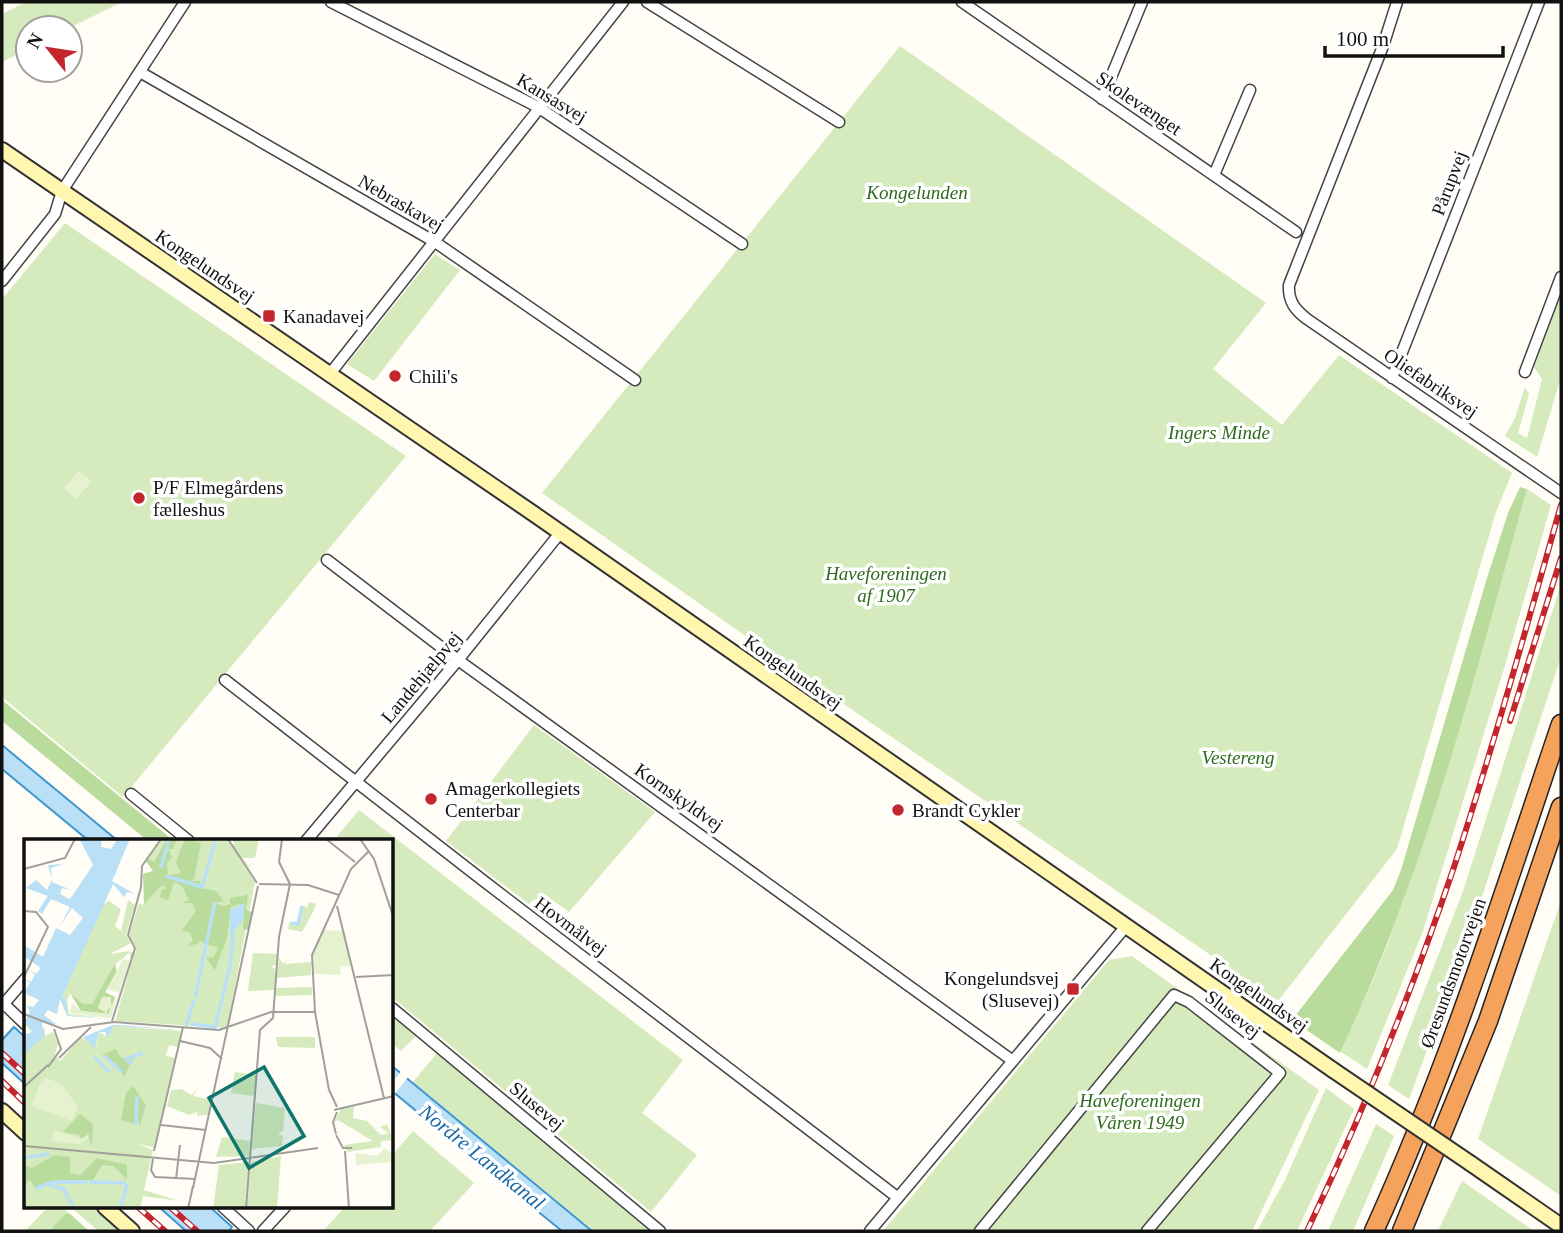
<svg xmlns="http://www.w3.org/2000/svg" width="1563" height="1233" viewBox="0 0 1563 1233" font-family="'Times New Roman',serif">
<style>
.green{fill:#d5ebbd}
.forest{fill:#b9dc9c}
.pitch{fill:#e6f2cf}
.water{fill:#b9e0f7;stroke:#3f96cf;stroke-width:2}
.pier{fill:#fffdf5}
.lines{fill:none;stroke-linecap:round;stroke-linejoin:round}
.street-casing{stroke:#444;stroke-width:13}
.secondary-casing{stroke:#333;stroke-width:18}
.highway-casing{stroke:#222;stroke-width:21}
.street{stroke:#fff;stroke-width:10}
.secondary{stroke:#fff6b0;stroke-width:14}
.highway{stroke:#f5a25d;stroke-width:18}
.rail-casing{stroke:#c4262e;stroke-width:6}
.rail{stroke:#fff;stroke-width:3.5;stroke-dasharray:10;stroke-linecap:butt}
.secondary-bridge-casing{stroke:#333;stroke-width:18;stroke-linecap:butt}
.secondary-bridge{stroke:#fff6b0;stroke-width:14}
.poi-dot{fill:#c4262e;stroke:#fff;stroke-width:2.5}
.labels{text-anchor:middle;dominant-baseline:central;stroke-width:7;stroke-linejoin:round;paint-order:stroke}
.street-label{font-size:19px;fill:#111;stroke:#fff}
.park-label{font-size:19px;font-style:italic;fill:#2f6b1f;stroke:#fff}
.poi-label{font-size:19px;fill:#111;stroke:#fff;text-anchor:start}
.water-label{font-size:21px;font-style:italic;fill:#1768a6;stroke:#fff}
.inset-river{fill:none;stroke:#b9e0f7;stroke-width:3.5}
.inset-road{fill:none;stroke:#a09f9a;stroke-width:2}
.view{fill:#0f766e;fill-opacity:0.15;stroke:#0f766e;stroke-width:3.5}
.inset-edge{fill:none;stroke:#111;stroke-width:3.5}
</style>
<rect width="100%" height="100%" fill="#fffdf5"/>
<!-- green -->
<path class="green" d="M26,2H122L69,28H28V49L2,62V14Z
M900,46L1266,303L1213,369L1282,425L1339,355L1512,473L1496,512L1397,849L1278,1001L804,677L542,493Z
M65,223L406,456L123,797L2,697V299Z
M435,254L460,270L374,381L347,364Z
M1561,295V377L1537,457L1505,436L1515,418L1525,387L1529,394L1518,433L1527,438L1542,379L1534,367Z
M1527,489L1551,505L1506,662L1423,931L1367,1069L1341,1052C1357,1015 1375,978 1389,940C1444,793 1485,640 1527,489Z
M1561,584V657L1466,945L1409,1099L1388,1085L1463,891Z
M534,725L655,812L569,912L545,895L539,902L534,899L529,904L446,841Z
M359,810L683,1060L642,1113L697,1155L651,1212L392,997V841H333Z
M1561,901V1196L1478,1139Z
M1132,956L1319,1090L1252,1231H883L1109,960Z
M392,1015L417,1035L401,1051L392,1044Z
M437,1053L651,1231H594L413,1082Z
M1326,1088L1354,1109L1297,1231H1257L1285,1180Z
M1376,1124L1394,1136L1353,1231H1328Z
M413,1131L474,1183L430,1231H323L345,1207H392V1155Z
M1462,1181L1534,1231H1438Z
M48,1207H62L89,1231H25Z
M71,1207H94L120,1231H98Z"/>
<!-- forest -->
<path class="forest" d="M1520,487L1527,489C1474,679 1425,874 1340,1053L1292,1020L1393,890L1401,870L1487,578L1508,513Z
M2,700L174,841H148L2,721Z
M69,1213L89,1231H50L64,1215Z"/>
<!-- pitch -->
<path class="pitch" d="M79,471L92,481L76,499L64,488Z"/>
<!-- water -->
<path class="water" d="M2,745L118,841H89L2,769Z
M14,1027L26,1038V1085L2,1063V1040Z
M392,1066L592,1231H562L541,1214L392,1091Z
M159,1207H210L232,1227L229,1231H186Z"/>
<!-- pier -->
<path class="pier" d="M402,1070L409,1076L393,1096L392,1083Z"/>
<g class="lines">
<defs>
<path id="street" d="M331,2L538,107L742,244
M647,2L839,122
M962,2L1296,232
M1397,2L1383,46L1289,285C1288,301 1295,310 1307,319L1561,493
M140,72L435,242L635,380
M1102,99L1142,2
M1214,175L1250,90
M2,281L55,214L62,191L185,2
M1525,372L1561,277
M329,375L623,2
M1392,378L1539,2
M327,560L458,660L1013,1061
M225,680L485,882L897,1197
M131,794L189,841
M306,841L458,660L560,533
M2,1002L26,1025
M2,1006L26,978
M392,1008L660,1231
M223,1207L249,1231
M263,1231L285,1207
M870,1231L1127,925
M980,1231L1174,995L1189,1002L1280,1073L1147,1231"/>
<path id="secondary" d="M2,150L534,514L1333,1070
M2,1111L26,1133
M1470,1163L1561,1226
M105,1207L132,1231"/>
<path id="highway" d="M1374,1231C1449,1067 1503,895 1561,724
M1402,1231L1488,1021L1561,807"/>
</defs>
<!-- street casing -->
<use href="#street" class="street-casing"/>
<!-- secondary casing -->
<use href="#secondary" class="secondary-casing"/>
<!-- highway casing -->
<use href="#highway" class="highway-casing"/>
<!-- street -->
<use href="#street" class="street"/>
<!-- secondary -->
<use href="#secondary" class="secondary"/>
<!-- highway -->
<use href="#highway" class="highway"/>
<defs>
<path id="rail" d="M1510,721L1561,558
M2,1053L26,1075
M2,1081L26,1104
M138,1207L165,1231
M170,1207L197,1231
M1307,1231C1363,1113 1412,991 1454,867C1493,747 1527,626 1561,505"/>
</defs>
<!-- rail casing -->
<use href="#rail" class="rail-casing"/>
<!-- rail -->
<use href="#rail" class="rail"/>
<defs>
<path id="secondary-bridge" d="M1333,1070L1470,1163"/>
</defs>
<!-- secondary-bridge casing -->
<use href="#secondary-bridge" class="secondary-bridge-casing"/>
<!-- secondary-bridge -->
<use href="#secondary-bridge" class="secondary-bridge"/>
</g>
<!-- markers -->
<g class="poi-dot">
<rect x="262" y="309" width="14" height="14" rx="3.5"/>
<circle cx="395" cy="376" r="7"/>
<circle cx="139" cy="498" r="7"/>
<circle cx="431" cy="799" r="7"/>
<circle cx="898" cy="810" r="7"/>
<rect x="1066" y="982" width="14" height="14" rx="3.5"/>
</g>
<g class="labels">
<!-- street labels -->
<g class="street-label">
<text transform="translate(552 98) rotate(31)">Kansasvej</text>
<text transform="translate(1139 103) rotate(34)">Skolevænget</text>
<text transform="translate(1449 183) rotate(-69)">Pårupvej</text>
<text transform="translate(401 203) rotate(30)">Nebraskavej</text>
<text transform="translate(205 266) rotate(34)">Kongelundsvej</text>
<text transform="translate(1431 383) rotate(34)">Oliefabriksvej</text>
<text transform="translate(793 672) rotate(35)">Kongelundsvej</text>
<text transform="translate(421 677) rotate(-50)">Landehjælpvej</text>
<text transform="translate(679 797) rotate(35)">Kornskyldvej</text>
<text transform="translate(571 926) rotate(37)">Hovmålvej</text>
<text transform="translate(1453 973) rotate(-70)">Øresundsmotorvejen</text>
<text transform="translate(1259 995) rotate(35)">Kongelundsvej</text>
<text transform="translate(1233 1014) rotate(38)">Slusevej</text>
<text transform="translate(537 1106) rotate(40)">Slusevej</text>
</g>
<!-- park labels -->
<g class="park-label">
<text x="917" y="192">Kongelunden</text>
<text x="1219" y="432">Ingers Minde</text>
<text x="886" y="573">Haveforeningen<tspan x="886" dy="22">af 1907</tspan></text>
<text x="1238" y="757">Vestereng</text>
<text x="1140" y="1100">Haveforeningen<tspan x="1140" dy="22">Våren 1949</tspan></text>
</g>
<!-- poi labels -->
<g class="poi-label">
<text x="283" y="316">Kanadavej</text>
<text x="409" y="376">Chili's</text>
<text x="153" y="487">P/F Elmegårdens<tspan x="153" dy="22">fælleshus</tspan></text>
<text x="445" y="788">Amagerkollegiets<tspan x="445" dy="22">Centerbar</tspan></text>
<text x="912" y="810">Brandt Cykler</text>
<text x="1059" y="978" text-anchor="end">Kongelundsvej<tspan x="1059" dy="22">(Slusevej)</tspan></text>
</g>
<!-- water labels -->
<g class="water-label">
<text transform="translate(482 1157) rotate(39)">Nordre Landkanal</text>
</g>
</g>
<!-- overview -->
<g transform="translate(24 839)">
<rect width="369" height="369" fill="#fffdf5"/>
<path d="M138,0H203L231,43L203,189L91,182L112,108L105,96L115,64L119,66L122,60L119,35L129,32L122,22ZM205,0H235L231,19H218L225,27L230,23L225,28L209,12L210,2ZM104,61L111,66L102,96L107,104L86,115L105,112L109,114L106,121V113L92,125L68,165H59L46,154L43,161L45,175L87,179L43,176L38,158L78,66L85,62L97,70L91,87L97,92ZM285,63L292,65L290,71L278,93L264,90L265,83L274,85L278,67L284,68ZM229,114L253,115L252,126L247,127L252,131L250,151L224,152ZM255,119L259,124L267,120L260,125L287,123V136L253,139ZM288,148V156L252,157V149ZM2,179L21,190V197L29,193L34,204L31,216L36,222L57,198L72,208L75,193L85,198L89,187L157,192L154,208L145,206L142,217L151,219L130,309L112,304L129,311L120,351L155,362L119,357L116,369H0V196L8,193L0,184ZM252,198H291V209L254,208ZM211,233L232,236L230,257L207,254ZM158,250L167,256L174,250L169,257L189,261L185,276L173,277V273L165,276L143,267L147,251ZM232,264L261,269L259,292L254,295L259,297L258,307L228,310ZM330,268L329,279L343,282L357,296L365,294L356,288L363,285L369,301L357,302V308L323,313L320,306L349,302L314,281L310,283L317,270ZM198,298L226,302L225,317L192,318ZM257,317L253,369L223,370L227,323ZM225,323L221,369L189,370L195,326Z" fill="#d5ebbd"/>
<path d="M143,0H153L149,10H144L148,18L143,24L144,36L157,34L152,24L155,14L161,0H166L177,4L170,40L165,42H176L177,49L192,52L200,62L191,64L199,67L206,65V59L224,56L222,71L229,73L224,91L219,90L220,69L216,65L207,68L203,99L191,131L182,119L190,118L194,109L176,102L169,109L172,105L164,107L169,101L166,94L153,90L158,91L172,72L168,64H158L165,61L158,47L150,43L144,61L136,59L137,52L143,49L138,46L120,65L119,35L129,32L122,22L124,19L130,23ZM91,125L93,134L81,153L91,158L86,175L57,172L46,154L59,165H68ZM92,210L97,219H109L100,238L92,224L78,216ZM109,247L122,266L116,287L113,278L112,285L97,281L102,254ZM56,275L69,285L68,307L64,296L56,300V296L39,293ZM30,316L46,318V334L56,336L73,319L103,326V340L89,327L78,326L69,341H35L12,350L6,341L0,347V326L8,329Z" fill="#b9dc9c"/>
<path d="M300,91L320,92L328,127H317L316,136L290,135L289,115ZM99,120L106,122L95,154L83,150ZM78,158H87V167L93,158L87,179L46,174L48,164L57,172L85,175L86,168L82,174L74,169ZM23,239L37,245L54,268L48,282L8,267L16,244ZM30,291L57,300L65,295L64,300L55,305L28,302ZM361,309L369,315L368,323L332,326L331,314L353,317Z" fill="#e6f2cf"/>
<path d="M78,0L77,8L87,10L92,2L88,0H106L88,42L111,55L103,53L100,58L89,45L38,158L42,161L43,176L86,180L43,177L36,160L33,175L24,171L20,176L32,185L18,184L20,197L0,216V196L8,193L1,182L6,173L3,167L9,168L15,161L0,154L6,144L0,139L7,143L11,136L6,131L12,135L17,129L2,119L0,123V106L19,118L32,89L46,96L59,79L48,69L36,87L46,68L27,60L18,75L14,72L24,57L2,49L12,41L23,51L28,40L24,26L39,25L27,29L28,43L47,51L38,49L36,55L46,60L69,26L56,1ZM221,64L219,81L206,98V71ZM89,186H97L157,191L90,187L84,199L81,193H75L71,209L59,198Z" fill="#b9e0f7"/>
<path class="inset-river" d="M137,29L145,0M142,37L178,48L191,3M267,84L274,85L278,67M17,118L20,125L29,124L62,84L72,45L90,34L100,0M206,126L209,95M171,159L191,63M167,185L191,188L206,127M162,187L170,161M80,217L98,233M70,218L86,233M108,225L102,220L119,214M112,286L113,258M0,319L25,315M65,343L102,344M25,346L40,350L50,370M12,349L29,343H63M97,367L103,345"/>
<path class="inset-road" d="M204,0L233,44M258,0L255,23L266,45M302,0L331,23M336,0L350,20L370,80M0,30L41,19L51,0M235,45L284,46L315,56M313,67L360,259M0,72L12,73L24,88L0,138M332,138L370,136M0,175L39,190L90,183L195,191L247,173H291M88,182L111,109L104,96L117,48L118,27L137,0M156,202L186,209L198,220M35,219L67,188M24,228L37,210L30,190M0,248L24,226M313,268L305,251L291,173L288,116L327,30L345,12M310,271L370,257M137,286L182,291M312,295L309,283L313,273M312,296L319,309H328M0,307L190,324L294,309M130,312L159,188M321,312L325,370M129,320L127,331L131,338L172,340M152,340L156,306M169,349L234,47M164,370L169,347M222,370L236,191L249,179L255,98L266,45"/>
<path class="view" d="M240,228L280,297L225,329L185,259Z"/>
<rect width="369" height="369" class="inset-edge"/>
</g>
<!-- border -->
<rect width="1563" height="1233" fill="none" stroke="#111111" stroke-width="7"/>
<!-- north arrow -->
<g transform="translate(49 49) rotate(300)"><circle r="33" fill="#ffffff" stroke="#a0a0a0" stroke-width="2"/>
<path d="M0-5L12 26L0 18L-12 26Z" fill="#c4262e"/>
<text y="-10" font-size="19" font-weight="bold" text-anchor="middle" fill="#111111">N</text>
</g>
<!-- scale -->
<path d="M1325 46v10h178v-10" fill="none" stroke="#111111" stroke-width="3.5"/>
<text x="1336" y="46" font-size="21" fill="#111111" stroke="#ffffff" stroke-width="5" paint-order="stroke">100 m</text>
</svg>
